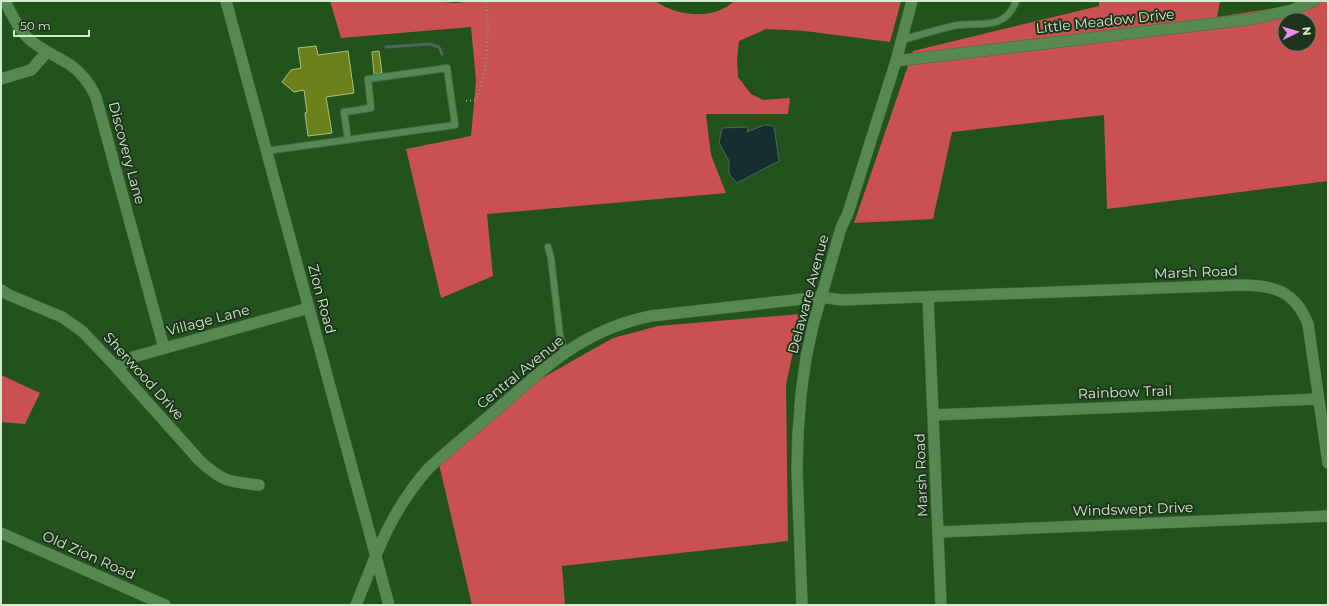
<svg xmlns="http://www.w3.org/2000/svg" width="1329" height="606" viewBox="0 0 1329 606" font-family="Montserrat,sans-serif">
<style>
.forest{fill:#cb5052;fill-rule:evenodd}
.water{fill:#152e30;stroke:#4d675f}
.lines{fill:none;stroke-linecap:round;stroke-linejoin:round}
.stream{stroke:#4d675f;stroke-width:3}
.building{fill:#69801b;stroke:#aec37a}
.service-casing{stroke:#406e3e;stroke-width:8}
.minor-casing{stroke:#406e3e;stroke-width:12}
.tertiary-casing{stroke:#406e3e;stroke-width:12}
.path{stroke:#7ea47a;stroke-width:2;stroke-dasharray:1 3;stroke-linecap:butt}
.service{stroke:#568951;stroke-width:6}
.minor{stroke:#568951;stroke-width:11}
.tertiary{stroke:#568951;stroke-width:11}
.labels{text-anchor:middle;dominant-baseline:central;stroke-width:4;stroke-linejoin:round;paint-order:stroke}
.street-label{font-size:14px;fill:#d1edce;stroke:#1e331b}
</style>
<rect width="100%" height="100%" fill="#22531d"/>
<!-- forest -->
<path class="forest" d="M330,1H430L456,3L475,1H655C676,16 714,21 734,1H901L890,42L805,31L766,29L739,41L737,59L738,77L751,94L763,100L790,98L788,114H706L711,155L726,193L487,214L493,276L441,298L406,149L471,136L476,81L471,27L341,38Z
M1099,1H1220L1217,17L1295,5V1H1328V181L1107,209L1104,115L952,132L933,219L854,223L913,51L1099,6ZM1285,20H1309V44H1285Z
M801,314L786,385L788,541L562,566L565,605H472L438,460L512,395L613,338L658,326Z
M1,375L40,393L25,424L1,422Z"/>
<!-- water -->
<path class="water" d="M764,125L774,126L779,161L737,183L729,174V161L719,143L722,128L748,127L747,132Z"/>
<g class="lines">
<!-- stream -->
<path class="stream" d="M386,47L430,44L439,47L442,54"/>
</g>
<!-- building -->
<path class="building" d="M316,46L318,55L348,51L354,93L326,97L332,133L308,136L305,113L307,112L304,90L294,92L282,82L291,70L301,68L298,48Z
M379,51L382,73L374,74L372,52Z"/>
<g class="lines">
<defs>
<path id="service" d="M902,40C919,35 936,30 953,26C978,21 1005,32 1016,1
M266,151L455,125L447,68L368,79L371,108L344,112L348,140
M548,247L551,258L560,336L564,352"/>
<path id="minor" d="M5,1C11,14 19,30 30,40C42,50 56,56 69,64C81,72 90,84 96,97L164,348
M896,61L1252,19L1292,10L1314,1
M1,79L31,70L47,52
M1,290L9,295L62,317L83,332L117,368L200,461C223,482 229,482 259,485
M928,297L941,605
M117,368L133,357L309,308
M934,415L1318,399
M939,532L1328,516
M376,555C389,523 405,495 428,469C449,449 473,430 495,411C546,367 582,330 651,316L803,299L821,297L841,300L1240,285C1274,285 1295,291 1308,324L1328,463
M802,605L797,470L798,434L801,394L806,358L813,325L841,228L848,213L896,61L912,1"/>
<path id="tertiary" d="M226,1L389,605
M1,533L165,605
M356,605L376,555"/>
</defs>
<!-- service casing -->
<use href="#service" class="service-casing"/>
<!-- minor casing -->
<use href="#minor" class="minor-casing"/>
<!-- tertiary casing -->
<use href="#tertiary" class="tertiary-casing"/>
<!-- path -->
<path class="path" d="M466,101L475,100L478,96L486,66L488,26L486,1"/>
<!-- service -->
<use href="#service" class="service"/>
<!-- minor -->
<use href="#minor" class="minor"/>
<!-- tertiary -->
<use href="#tertiary" class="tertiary"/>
</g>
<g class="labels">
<!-- street labels -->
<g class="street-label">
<text transform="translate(1105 21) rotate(-6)">Little Meadow Drive</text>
<text transform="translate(127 153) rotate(75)">Discovery Lane</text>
<text transform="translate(1196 272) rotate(-2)">Marsh Road</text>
<text transform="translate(808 294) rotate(-75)">Delaware Avenue</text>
<text transform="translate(322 299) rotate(75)">Zion Road</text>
<text transform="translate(208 320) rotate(-15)">Village Lane</text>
<text transform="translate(520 372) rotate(-39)">Central Avenue</text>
<text transform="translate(144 376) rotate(48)">Sherwood Drive</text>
<text transform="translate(1125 392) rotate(-2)">Rainbow Trail</text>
<text transform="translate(921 475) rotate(-92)">Marsh Road</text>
<text transform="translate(1133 509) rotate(-2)">Windswept Drive</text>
<text transform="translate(89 555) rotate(24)">Old Zion Road</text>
</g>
</g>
<!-- border -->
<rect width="1329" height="606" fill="none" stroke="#d1edce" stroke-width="4"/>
<!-- north arrow -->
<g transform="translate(1297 32) rotate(85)"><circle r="19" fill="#1e331b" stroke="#667d63"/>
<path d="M0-3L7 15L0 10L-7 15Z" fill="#ec8cfb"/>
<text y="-6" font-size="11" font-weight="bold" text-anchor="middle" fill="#d1edce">N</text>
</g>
<!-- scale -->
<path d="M14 30v6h75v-6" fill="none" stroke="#d1edce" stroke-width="2"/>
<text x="20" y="30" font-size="12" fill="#d1edce" stroke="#1e331b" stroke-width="3" paint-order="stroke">50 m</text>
</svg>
